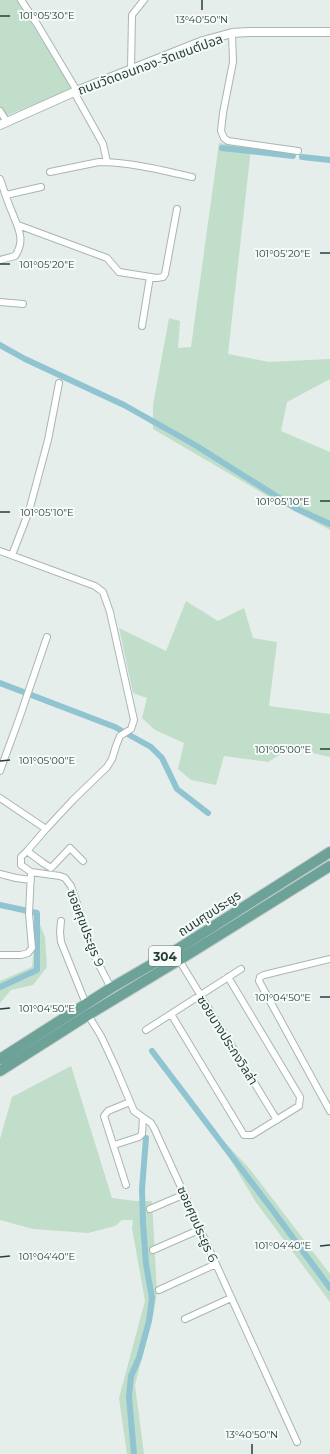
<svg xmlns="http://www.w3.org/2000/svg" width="330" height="1454" viewBox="0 0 330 1454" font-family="Montserrat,'Noto Sans Thai',sans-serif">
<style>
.green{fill:#c0dec9}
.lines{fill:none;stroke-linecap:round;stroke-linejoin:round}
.canal{stroke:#90c4d1;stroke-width:6}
.minor-casing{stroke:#a8b6b2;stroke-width:8}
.tertiary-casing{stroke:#a8b6b2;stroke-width:10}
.primary-casing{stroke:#c2cac8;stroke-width:12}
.minor{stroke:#fff;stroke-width:6}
.tertiary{stroke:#fff;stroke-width:8}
.primary{stroke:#6ca297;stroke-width:10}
.ticks{fill:none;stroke:#25403a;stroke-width:1.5}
.labels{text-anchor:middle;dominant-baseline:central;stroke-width:4;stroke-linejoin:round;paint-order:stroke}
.shield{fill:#f6faf9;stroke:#647873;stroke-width:1}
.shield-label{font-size:12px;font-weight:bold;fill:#25403a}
.street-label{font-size:13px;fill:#25403a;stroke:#f6faf9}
.ticks-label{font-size:10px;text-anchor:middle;fill:#25403a;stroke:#f6faf9;stroke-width:4;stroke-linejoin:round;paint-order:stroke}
</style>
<rect width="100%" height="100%" fill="#e6eeeb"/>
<!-- green -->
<path class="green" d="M0,0H17L73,89L5,116L0,107Z
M219,143L251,148L228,354L269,362L330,359V379L287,402L281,431L330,452V530L276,501L153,429V405L169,318L180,321L178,348L191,347Z
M186,601L218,621L244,608L253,638L277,642L269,706L330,714V757L290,748L268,762L224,756L216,785L191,780L178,769L184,743L155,730L142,718L147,698L133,693L119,628L166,651Z
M37,917L45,937L47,967L33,985L11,990L0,1003V981L32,967Z
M71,1066L112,1198L135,1201H152L157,1293L154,1311L135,1385L144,1454H127L119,1398L145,1301L132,1228L133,1220H122L115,1226L88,1233L33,1229L0,1220V1139L12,1097Z
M213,1130L249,1168L330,1274V1302L255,1201Z"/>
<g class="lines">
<!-- canal -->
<path class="canal" d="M222,148L293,156
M302,157L330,160
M0,345L25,359L124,405L195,445L295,508L330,524
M0,683L115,727L151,747L162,758L177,789L208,813
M0,905L37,913V970L0,987
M152,1051L274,1212L330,1288
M134,1454L129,1397L131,1376L139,1358L149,1321L152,1298L146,1264L143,1224L142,1189L146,1138"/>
<defs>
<path id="minor" d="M21,0L37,24L77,91
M232,33L233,62L223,113L221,131L224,138L228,141L298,151
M131,69L132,15L144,0
M74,92L103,144L107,162
M0,111L7,122
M50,172L99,162C130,162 161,170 192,177
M0,179C4,190 7,201 12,212C18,228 26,240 15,256L0,260
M6,195L41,187
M18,225L107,258L119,272L157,278L163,277L165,274L177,209
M0,302L23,304
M142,326L150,277
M0,551L95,586L103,592L110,612L134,720L131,729L120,736L116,746L112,759L107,767L73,800L46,829L27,851L21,857V865L31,872L60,876L65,878L71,886L96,959L111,988
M12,555L29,511L48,440L59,383
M0,771L19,719L47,637
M0,798L46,829
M27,851L43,863L51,868L70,848L83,861
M0,874L16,878L31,880
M61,921L60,932L61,942L86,1004
M0,955H21L28,953L32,948L29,914L31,872
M330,959L264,975L260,977L259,981L330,1111
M179,960L277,1120
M171,1014L244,1135H252L299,1106L300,1097L228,977
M88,1015L101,1036L115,1066L134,1111L151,1123L154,1128L297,1442
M146,1030L241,969
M114,1145L139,1137L142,1134L143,1118
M126,1185L104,1116L108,1111L130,1102
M150,1209L185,1194
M153,1250L201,1229
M159,1290L216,1264
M185,1319L231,1298"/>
<path id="tertiary" d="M0,125L74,92L203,41L232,33L249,32H330"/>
<path id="primary" d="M0,1059L111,988L173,952L330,852
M0,1071L88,1015L179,960L330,866"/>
</defs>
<!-- minor casing -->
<use href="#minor" class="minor-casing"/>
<!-- tertiary casing -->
<use href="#tertiary" class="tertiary-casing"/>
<!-- primary casing -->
<use href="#primary" class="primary-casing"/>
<!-- minor -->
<use href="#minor" class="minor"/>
<!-- tertiary -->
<use href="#tertiary" class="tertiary"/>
<!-- primary -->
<use href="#primary" class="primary"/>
</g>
<!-- ticks -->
<path class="ticks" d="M202,0V10M0,16H10M320,253H330M0,264H10M320,501H330M0,512H10M320,749H330M0,761L10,760M320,997H330M0,1009L10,1008M320,1246L330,1245M0,1257L10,1256M252,1444V1454"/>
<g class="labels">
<!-- shield labels -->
<rect class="shield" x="149" y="946" width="32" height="20" rx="3"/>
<g class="shield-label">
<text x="165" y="956">304</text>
</g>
<!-- street labels -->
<g class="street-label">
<text transform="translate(150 64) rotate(-20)">ถนนวัดดอนทอง-วัดเซนต์ปอล</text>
<text transform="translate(209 913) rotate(-33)">ถนนศุขประยูร</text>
<text transform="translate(86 928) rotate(69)">ซอยศุขประยูร 9</text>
<text transform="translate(228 1040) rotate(58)">ซอยบางประกงวิลล่า</text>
<text transform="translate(198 1224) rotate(66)">ซอยศุขประยูร 6</text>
</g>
</g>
<g class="ticks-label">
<text x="47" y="19">101°05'30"E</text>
<text x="202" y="23">13°40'50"N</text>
<text x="283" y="257">101°05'20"E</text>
<text x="47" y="268">101°05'20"E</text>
<text x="283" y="505">101°05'10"E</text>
<text x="47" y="516">101°05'10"E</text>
<text x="283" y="753">101°05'00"E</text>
<text x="47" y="764">101°05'00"E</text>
<text x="283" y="1001">101°04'50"E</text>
<text x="47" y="1012">101°04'50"E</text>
<text x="283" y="1249">101°04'40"E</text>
<text x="47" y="1260">101°04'40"E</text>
<text x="252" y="1438">13°40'50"N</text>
</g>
</svg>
